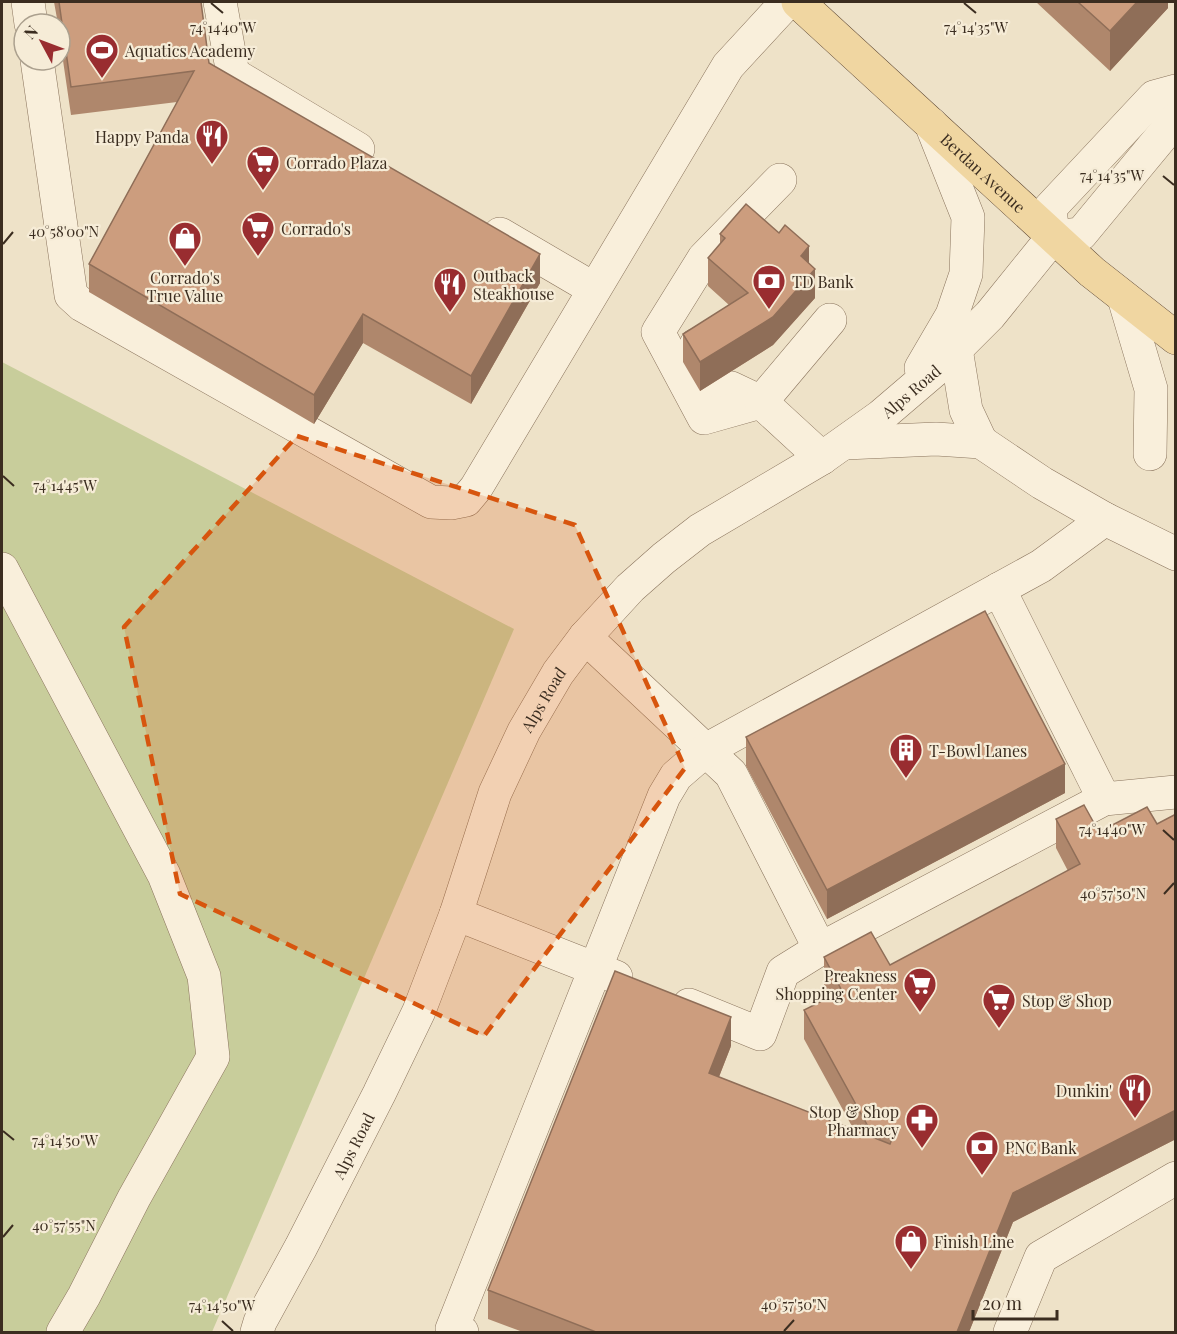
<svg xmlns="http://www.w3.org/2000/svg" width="1177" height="1334" viewBox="0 0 1177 1334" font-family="'Playfair Display',serif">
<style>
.green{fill:#c8cd9b}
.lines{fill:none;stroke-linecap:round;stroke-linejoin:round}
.minor-casing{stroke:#8a745d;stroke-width:34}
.major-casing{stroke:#584231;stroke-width:34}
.minor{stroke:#f9efdb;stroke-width:33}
.major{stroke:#f0d6a1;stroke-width:33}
.wall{fill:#af876c}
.shaded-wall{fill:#8f6e58}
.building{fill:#cc9d7e;stroke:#8f6e58;stroke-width:1.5}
.marked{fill:#d7550e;fill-opacity:0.2;stroke:#d7550e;stroke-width:4.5;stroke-dasharray:12 8;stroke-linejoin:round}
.ticks{fill:none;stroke:#3b2d20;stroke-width:2}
.labels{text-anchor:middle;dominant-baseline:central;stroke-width:4.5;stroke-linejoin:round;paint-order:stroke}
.poi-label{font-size:16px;fill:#3b2d20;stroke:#f6ecd7;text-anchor:start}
.street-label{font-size:16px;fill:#3b2d20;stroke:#f6ecd7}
.ticks-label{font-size:15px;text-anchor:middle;fill:#3b2d20;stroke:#f6ecd7;stroke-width:4.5;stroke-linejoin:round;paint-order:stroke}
</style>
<rect width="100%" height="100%" fill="#eee2c8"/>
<!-- green -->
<path class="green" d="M2,362L514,629L212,1332H2Z"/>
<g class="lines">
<defs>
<g id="minor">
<path d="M28,2L31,24"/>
<path d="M220,2L233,74L358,149"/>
<path d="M37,60L71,295L82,305L431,502L451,503L466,500L476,488L728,66L787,2"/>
<path d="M500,234L594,289"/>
<path d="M1053,237L1050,208L1154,97L1176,91"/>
<path d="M1053,237L1081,234L1176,119"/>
<path d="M1124,298L1151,389L1150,454"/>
<path d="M696,345L693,355L711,384L731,388L761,402"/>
<path d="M956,349L966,410L981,442"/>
<path d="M921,368L952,315L966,274L968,217L931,124"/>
<path d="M761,402L704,418L658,332L704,258L780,180"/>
<path d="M845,443L936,439L981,442L1042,483L1105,519L1176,554"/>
<path d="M822,458L761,402L830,320"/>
<path d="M2,569L164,875L204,976L213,1057L134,1198L84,1296L63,1332"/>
<path d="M999,589L1104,799"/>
<path d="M585,637L731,774L820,949"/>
<path d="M456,914L616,977"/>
<path d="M689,1005L760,1034L783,972L820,949L1104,799L1176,792"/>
<path id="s1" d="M257,1332L260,1322L301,1247L379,1094L419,1011L456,914L495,793L524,731L558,673L585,637L630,588L664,558L700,530L822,458L881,416L936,369L990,315L1053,237"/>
<path d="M462,1332L452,1329L664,796L676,776L706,750L1041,566L1105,519"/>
<path d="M1010,1332L1041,1257L1176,1178"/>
</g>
<g id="major">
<path id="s2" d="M798,2L1092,272L1176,338"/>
</g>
</defs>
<!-- minor casing -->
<use href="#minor" class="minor-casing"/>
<!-- major casing -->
<use href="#major" class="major-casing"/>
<!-- minor -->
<use href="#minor" class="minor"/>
<!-- major -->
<use href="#major" class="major"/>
</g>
<!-- wall -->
<path class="wall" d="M54,2H201L209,63L540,283L471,404L363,343L314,424L89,292V264L177,102L71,115L60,40V24H58Z
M1036,2H1168V8L1110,71Z
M720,234L809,264L815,298L773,345L700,391L683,362V334L729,305L708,286V258L720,244Z
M746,737L1065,793L827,919L746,766Z
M1176,814V1139L1013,1222L969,1332H523L488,1319V1290L731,1046L719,1077L854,1130L804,1039V1010L830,997L824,986V957L890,965L1068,871L1056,848V819L1099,832L1157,824Z"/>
<!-- shaded-wall -->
<path class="shaded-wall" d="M1137,2H1168V8L1110,71V31Z
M809,246V275L801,256Z
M540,254V283L471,404V376Z
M815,269V298L773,345L700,391V362Z
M363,314V343L314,424V395Z
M1065,764V793L827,919V890Z
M731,1017V1046L709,1102V1073Z
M1176,1110V1139L1013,1222L969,1332H957L1013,1193Z"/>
<!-- building -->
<path class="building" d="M59,2H201L209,63L540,254L471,376L363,314L314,395L89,264L194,71L71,87Z
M1078,2H1137L1110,31Z
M746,204L779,233L785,225L809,246L801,256L815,269L773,317L700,362L683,334L748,293L708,258L725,238L720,234Z
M985,611L1065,764L827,890L746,737Z
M1084,805L1099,832L1147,807L1157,824L1176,814V1110L1013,1193L957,1332H596L488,1290L615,971L731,1017L709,1073L890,1144L892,1139L870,1130L804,1010L842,991L824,957L871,932L890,965L1080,864L1056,819Z"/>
<!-- marked area -->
<path class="marked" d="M297,436L575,525L685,768L484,1036L180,894L124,627Z"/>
<!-- ticks -->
<path class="ticks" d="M211,3L223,13M964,3L976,13M1163,176L1174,185M3,244L13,232M3,476L14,486M1163,830L1174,840M1164,894L1174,883M3,1131L14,1140M3,1237L13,1225M222,1321L233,1331M784,1331L794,1320"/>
<!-- icons -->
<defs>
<symbol id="stadium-pin" viewBox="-11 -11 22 30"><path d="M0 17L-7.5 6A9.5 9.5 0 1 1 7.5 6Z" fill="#992d30" stroke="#f6ecd7"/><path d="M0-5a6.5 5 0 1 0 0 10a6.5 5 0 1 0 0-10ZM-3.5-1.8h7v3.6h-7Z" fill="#fff"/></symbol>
<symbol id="restaurant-pin" viewBox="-11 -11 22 30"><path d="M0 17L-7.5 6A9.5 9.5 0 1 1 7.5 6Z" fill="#992d30" stroke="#f6ecd7"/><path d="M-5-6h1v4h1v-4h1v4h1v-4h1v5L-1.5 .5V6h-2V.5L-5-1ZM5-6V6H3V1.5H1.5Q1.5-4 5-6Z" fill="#fff"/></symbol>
<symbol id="supermarket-pin" viewBox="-11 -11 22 30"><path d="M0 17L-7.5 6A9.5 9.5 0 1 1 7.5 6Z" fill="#992d30" stroke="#f6ecd7"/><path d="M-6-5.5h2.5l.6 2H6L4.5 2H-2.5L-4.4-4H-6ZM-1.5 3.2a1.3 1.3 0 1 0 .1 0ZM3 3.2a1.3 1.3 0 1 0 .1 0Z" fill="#fff"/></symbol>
<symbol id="shop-pin" viewBox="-11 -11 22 30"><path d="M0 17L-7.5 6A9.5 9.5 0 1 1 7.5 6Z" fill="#992d30" stroke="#f6ecd7"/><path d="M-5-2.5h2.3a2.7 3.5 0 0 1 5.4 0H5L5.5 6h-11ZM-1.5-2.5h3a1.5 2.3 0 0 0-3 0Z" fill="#fff"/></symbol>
<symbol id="bank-pin" viewBox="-11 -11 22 30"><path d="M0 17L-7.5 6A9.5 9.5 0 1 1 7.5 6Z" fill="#992d30" stroke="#f6ecd7"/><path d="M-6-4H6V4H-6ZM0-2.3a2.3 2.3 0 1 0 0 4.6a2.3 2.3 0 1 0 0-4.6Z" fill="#fff"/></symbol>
<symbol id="building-pin" viewBox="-11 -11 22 30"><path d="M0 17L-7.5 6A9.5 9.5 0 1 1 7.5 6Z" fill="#992d30" stroke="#f6ecd7"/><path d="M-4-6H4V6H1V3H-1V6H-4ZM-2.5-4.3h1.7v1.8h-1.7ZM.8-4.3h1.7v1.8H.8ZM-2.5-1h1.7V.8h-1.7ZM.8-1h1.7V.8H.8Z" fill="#fff"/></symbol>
<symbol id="pharmacy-pin" viewBox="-11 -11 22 30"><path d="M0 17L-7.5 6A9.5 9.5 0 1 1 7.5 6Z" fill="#992d30" stroke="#f6ecd7"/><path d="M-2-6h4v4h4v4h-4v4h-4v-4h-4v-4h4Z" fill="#fff"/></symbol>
</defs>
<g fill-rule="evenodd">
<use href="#stadium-pin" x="83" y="31" width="38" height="52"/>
<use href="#restaurant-pin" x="193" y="117" width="38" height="52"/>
<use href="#supermarket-pin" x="244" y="143" width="38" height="52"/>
<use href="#supermarket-pin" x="239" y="209" width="38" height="52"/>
<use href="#shop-pin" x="166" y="219" width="38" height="52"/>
<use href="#bank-pin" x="750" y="262" width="38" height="52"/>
<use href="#restaurant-pin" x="431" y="265" width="38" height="52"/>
<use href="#building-pin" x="887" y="731" width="38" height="52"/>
<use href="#supermarket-pin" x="901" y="965" width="38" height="52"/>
<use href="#supermarket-pin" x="980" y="981" width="38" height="52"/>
<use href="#restaurant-pin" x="1116" y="1071" width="38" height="52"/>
<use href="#pharmacy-pin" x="903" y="1101" width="38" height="52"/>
<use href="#bank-pin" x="963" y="1128" width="38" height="52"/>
<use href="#shop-pin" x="892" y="1222" width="38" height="52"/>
</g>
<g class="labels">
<!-- poi labels -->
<g class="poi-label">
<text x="125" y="50">Aquatics Academy</text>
<text x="189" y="136" text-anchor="end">Happy Panda</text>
<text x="286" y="162">Corrado Plaza</text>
<text x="281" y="228">Corrado's</text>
<text x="473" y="275">Outback<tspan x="473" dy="18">Steakhouse</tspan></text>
<text x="185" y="277" text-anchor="middle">Corrado's<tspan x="185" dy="18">True Value</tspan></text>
<text x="792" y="281">TD Bank</text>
<text x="929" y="750">T-Bowl Lanes</text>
<text x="897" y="975" text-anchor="end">Preakness<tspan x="897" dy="18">Shopping Center</tspan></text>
<text x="1022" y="1000">Stop &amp; Shop</text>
<text x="1112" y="1090" text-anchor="end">Dunkin'</text>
<text x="899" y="1111" text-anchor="end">Stop &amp; Shop<tspan x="899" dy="18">Pharmacy</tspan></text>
<text x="1005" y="1147">PNC Bank</text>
<text x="934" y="1241">Finish Line</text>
</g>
<!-- street labels -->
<g class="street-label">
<text stroke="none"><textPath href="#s2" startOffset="252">Berdan Avenue</textPath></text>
<text stroke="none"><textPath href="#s1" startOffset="1182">Alps Road</textPath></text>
<text stroke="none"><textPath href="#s1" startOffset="696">Alps Road</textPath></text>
<text stroke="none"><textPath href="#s1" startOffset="210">Alps Road</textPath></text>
</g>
</g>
<g class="ticks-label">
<text x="976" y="33">74°14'35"W</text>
<text x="223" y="33">74°14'40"W</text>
<text x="1112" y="181">74°14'35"W</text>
<text x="64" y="237">40°58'00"N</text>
<text x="65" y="491">74°14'45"W</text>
<text x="1112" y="835">74°14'40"W</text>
<text x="1113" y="899">40°57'50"N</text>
<text x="65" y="1146">74°14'50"W</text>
<text x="64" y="1231">40°57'55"N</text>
<text x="794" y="1310">40°57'50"N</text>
<text x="222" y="1311">74°14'50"W</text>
</g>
<!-- border -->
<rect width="1177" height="1334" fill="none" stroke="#3b2d20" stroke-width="6"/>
<!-- north arrow -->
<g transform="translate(42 42) rotate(311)"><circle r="28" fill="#f6ecd7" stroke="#aba08e" stroke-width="1.5"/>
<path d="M0-4.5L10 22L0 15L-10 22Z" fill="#992d30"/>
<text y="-9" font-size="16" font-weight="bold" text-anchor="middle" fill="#3b2d20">N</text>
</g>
<!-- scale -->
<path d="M973 1310v9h84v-9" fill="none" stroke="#3b2d20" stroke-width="3"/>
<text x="982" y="1310" font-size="18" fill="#3b2d20" stroke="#f6ecd7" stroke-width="4.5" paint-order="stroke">20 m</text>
</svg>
